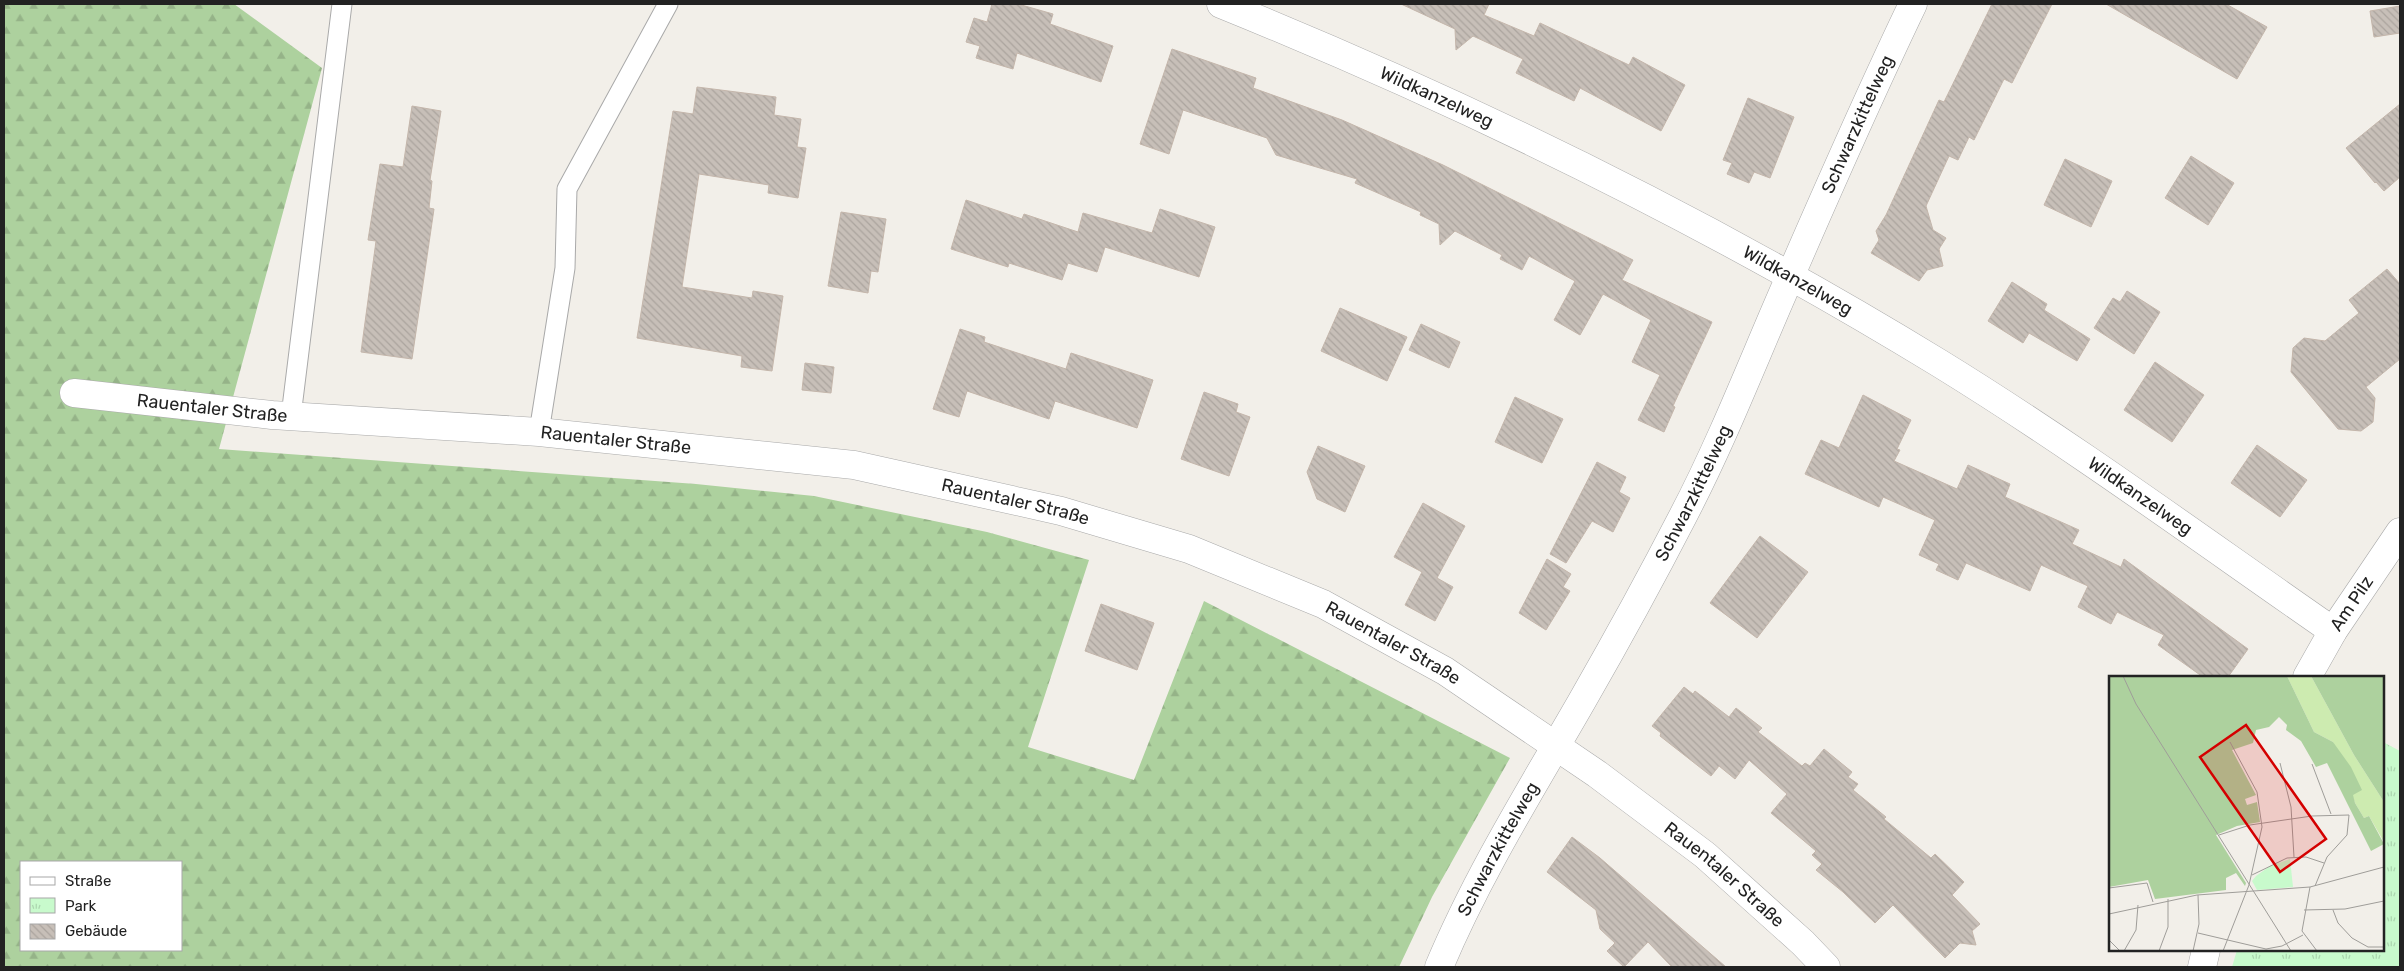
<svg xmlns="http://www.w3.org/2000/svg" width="2404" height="971" viewBox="0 0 2404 971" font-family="Rubik,sans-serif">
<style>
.forest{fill:url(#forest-firs);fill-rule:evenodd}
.park{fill:url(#park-tufts)}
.building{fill:url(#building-back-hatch);stroke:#c4b6ab}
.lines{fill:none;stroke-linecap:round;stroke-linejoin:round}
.service-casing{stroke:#a9a9a9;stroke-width:21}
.minor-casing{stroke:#a9a9a9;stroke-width:29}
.service{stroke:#fff;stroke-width:19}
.minor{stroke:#fff;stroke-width:28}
.labels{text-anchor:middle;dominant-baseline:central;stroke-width:4;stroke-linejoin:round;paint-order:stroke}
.street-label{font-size:18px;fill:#222;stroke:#fff}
.inset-road{fill:none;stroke:#9f9d99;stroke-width:1}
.view{fill:#d40000;fill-opacity:0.15;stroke:#d40000;stroke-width:2.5}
.inset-edge{fill:none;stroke:#222;stroke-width:2.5}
</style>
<defs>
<pattern id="forest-firs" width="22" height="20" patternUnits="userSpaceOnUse" patternTransform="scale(1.25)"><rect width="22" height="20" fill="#add19e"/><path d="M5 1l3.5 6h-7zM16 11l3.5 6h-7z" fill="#95b388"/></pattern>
<pattern id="park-tufts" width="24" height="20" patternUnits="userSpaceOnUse" patternTransform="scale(1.25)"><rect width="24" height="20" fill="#c8facc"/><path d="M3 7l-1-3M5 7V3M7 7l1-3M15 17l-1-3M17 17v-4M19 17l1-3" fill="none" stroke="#acd6af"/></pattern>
<pattern id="building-back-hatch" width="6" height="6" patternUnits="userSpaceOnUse" patternTransform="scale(1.25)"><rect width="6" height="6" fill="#c7bfb8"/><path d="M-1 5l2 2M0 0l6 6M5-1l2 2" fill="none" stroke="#aba49e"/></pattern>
</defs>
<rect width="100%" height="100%" fill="#f2efe9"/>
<!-- forest -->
<path class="forest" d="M4,4H234L322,68L219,449L696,484L814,496L987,532L1089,560L1028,747L1134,780L1204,601L1510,758L1432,897L1399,967H4ZM21,862H181V950H21Z"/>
<!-- park -->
<path class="park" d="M2383,742L2400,751V967H2232L2237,950H2383Z"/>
<!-- building -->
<path class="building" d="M992,4H1018L1053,14L1050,24L1113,46L1101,82L1017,53L1013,69L976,58L980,46L966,42L974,18L987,22Z
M1401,4H1489L1484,15L1534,36L1540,23L1629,65L1633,57L1685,85L1661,131L1580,88L1574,101L1516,73L1523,59L1473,36L1456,50L1455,29Z
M1992,4H2052L2012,83L2004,79L1974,140L1969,137L1958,160L1949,156L1926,206L1933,230L1946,238L1939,249L1943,266L1927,270L1919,281L1871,253L1879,240L1876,231L1886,215L1939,100L1944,102Z
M2106,4H2226L2267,27L2237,79Z
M2400,6V33L2374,37L2370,11Z
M1172,49L1256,78L1253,88L1342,120L1443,165L1633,260L1622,280L1712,322L1673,406L1675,407L1664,432L1638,420L1660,375L1632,362L1651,320L1603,294L1580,335L1554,320L1575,281L1529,256L1522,270L1500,259L1502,255L1455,231L1440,245L1439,224L1420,215L1421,212L1355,183L1357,179L1276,155L1267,138L1183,110L1169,154L1140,144Z
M697,87L776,97L774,115L801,119L797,147L806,148L798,198L768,193L769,185L699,174L682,287L752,298L753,291L783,296L772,371L741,367L742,356L637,338L673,111L693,114Z
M1748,98L1794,117L1770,178L1754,172L1749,183L1727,174L1732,163L1723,160Z
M2400,104V177L2384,191L2376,182L2375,183L2346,148Z
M412,106L441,111L430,180L432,181L429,208L434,209L412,359L361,352L376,241L368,240L380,164L403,167Z
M2191,156L2234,183L2208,225L2165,198Z
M2065,159L2112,181L2091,227L2044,205Z
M966,200L1022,219L1024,214L1078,232L1083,213L1152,233L1160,209L1215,227L1199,277L1105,247L1097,272L1068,263L1062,280L1009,263L1008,267L951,249Z
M841,212L886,219L878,272L871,271L868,293L828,286Z
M2387,269L2400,284V359L2366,387L2375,398L2373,422L2361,431L2338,429L2291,372L2293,348L2304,338L2325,341L2359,313L2349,300Z
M2012,282L2047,304L2044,310L2090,339L2077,361L2029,333L2023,343L1988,321Z
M2127,291L2160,312L2134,354L2094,328L2113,298L2120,302Z
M1340,308L1407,337L1387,381L1321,351Z
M1421,324L1460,342L1449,368L1409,350Z
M960,329L985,337L984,342L1066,369L1071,353L1153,380L1137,428L1055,401L1049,419L967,391L959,417L933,409Z
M2155,362L2204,395L2172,442L2124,410Z
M805,363L834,367L831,393L802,390Z
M1204,392L1238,404L1236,412L1250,417L1229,476L1181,459Z
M1863,395L1911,420L1897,449L1900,450L1894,461L1957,489L1968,465L2010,484L2005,497L2079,530L2072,544L2121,567L2124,559L2248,649L2228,677H2203L2158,645L2164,635L2117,612L2111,624L2078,607L2088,586L2041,565L2030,591L1966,563L1958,580L1936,570L1939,564L1919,555L1935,520L1883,497L1879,507L1805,474L1821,440L1839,448Z
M1515,397L1563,419L1542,463L1495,442Z
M2257,445L2307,480L2280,517L2231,483Z
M1318,446L1365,466L1345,512L1317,499L1307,472Z
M1597,462L1626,477L1619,492L1630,498L1613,532L1592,521L1566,563L1550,554Z
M1423,503L1465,526L1437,578L1453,587L1435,621L1405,605L1422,572L1394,557Z
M1760,536L1808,572L1757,638L1710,603Z
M1547,559L1571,574L1563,587L1570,591L1546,630L1519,613Z
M1101,604L1154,623L1137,670L1085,651Z
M1684,687L1693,694L1695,691L1729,717L1736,708L1762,728L1758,732L1802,766L1805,763L1810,766L1824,749L1852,772L1848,777L1858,784L1853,790L1886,817L1884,819L1931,858L1935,854L1964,882L1952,895L1980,924L1972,931L1976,945L1960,943L1945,958L1893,905L1875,923L1843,892L1816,870L1822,864L1812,855L1816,851L1771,813L1787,794L1749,760L1735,779L1719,766L1711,776L1660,736L1661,733L1652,726Z
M1572,837L1600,858L1726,967H1672L1648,942L1624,967L1607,951L1615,943L1600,929L1596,910L1547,872Z"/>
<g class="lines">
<defs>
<path id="service" d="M291,416L342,4
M539,432L565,268L567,189L668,4"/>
<g id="minor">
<path id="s1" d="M1221,4C1470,105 1710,223 1939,363C2074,446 2203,541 2333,631"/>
<path id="s2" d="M74,393L272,415L539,432L854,465L1061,511L1189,549L1323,604L1445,671L1597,774L1705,855L1803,943L1826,967"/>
<path id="s3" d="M2307,677L2333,631L2400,532"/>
<path id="s4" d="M1439,967C1478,874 1532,788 1582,701C1617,640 1651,578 1683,516C1718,449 1746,379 1776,309C1820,207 1865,104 1913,4"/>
<path d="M2202,967L2206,950"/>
</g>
</defs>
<!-- service casing -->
<use href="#service" class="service-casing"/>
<!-- minor casing -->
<use href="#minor" class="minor-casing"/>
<!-- service -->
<use href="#service" class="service"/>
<!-- minor -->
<use href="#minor" class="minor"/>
</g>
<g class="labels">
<!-- street labels -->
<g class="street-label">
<text stroke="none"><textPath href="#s1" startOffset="235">Wildkanzelweg</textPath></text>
<text stroke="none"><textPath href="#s4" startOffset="942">Schwarzkittelweg</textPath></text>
<text stroke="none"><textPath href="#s1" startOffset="640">Wildkanzelweg</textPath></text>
<text stroke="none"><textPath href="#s2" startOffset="139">Rauentaler Straße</textPath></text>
<text stroke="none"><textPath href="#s2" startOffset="544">Rauentaler Straße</textPath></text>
<text stroke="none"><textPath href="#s4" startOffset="538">Schwarzkittelweg</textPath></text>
<text stroke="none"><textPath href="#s1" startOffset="1045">Wildkanzelweg</textPath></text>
<text stroke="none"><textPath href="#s2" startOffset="949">Rauentaler Straße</textPath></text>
<text stroke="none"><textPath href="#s3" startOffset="86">Am Pilz</textPath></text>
<text stroke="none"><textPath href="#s2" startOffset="1354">Rauentaler Straße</textPath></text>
<text stroke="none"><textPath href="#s4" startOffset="132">Schwarzkittelweg</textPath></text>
<text stroke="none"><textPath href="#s2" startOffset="1759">Rauentaler Straße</textPath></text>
</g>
</g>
<!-- overview -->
<g transform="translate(2109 676)">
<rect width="275" height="275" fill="#f2efe9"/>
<path d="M178,0H202L245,79L275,126V166L260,140L255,142L246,127L224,66L205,56Z" fill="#cdebb0"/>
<path d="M0,0H178L205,56L224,66L242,91L253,114L244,119L246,127L255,142L260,140L275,168L262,175L218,87L207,91L192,65L177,54L178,49L170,41L160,51L147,54L144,67L123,74L147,119L136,123L138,129L148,126L151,146L128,150L107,159L137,207L136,210L127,197L117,202V214L46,223L39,204L0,211ZM202,0H275V126L245,79Z" fill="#add19e"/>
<path d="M181,183L184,211L148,214L143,205L147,200L161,190Z" fill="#c8facc"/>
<path class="inset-road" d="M14,0L27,28L182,275M171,87L182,131L185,181M203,88L222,138M110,159L141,149L203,140L240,139L238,159L218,181L206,210M143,199L178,182L197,181L215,187M201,211L193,255L208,275M0,212L38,207L44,226M195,234L236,233L275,225M224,234L229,247L243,262L259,271H275M0,238L88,219L201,211L275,191M89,257L157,273L173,270L194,259M0,264L11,275M15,275L27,254L29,229M50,275L59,251V223M84,275L90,248L89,219M114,275L140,209L153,151L148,116L121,66"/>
<path class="view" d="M137,49L217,163L171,196L91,81Z"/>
<rect width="275" height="275" class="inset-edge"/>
</g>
<!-- border -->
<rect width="2404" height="971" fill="none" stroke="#222222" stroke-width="10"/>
<!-- legend -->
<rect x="20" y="861" width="162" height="90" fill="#ffffff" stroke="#a7a7a7"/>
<rect x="30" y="877" width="25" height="8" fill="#ffffff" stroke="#a7a7a7"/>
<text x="65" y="886" font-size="15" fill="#222222">Straße</text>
<rect x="30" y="898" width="25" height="15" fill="url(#park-tufts)" stroke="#a7a7a7"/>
<text x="65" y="911" font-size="15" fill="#222222">Park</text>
<rect x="30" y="924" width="25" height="15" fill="url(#building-back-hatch)" stroke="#a7a7a7"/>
<text x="65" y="936" font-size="15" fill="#222222">Gebäude</text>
</svg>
